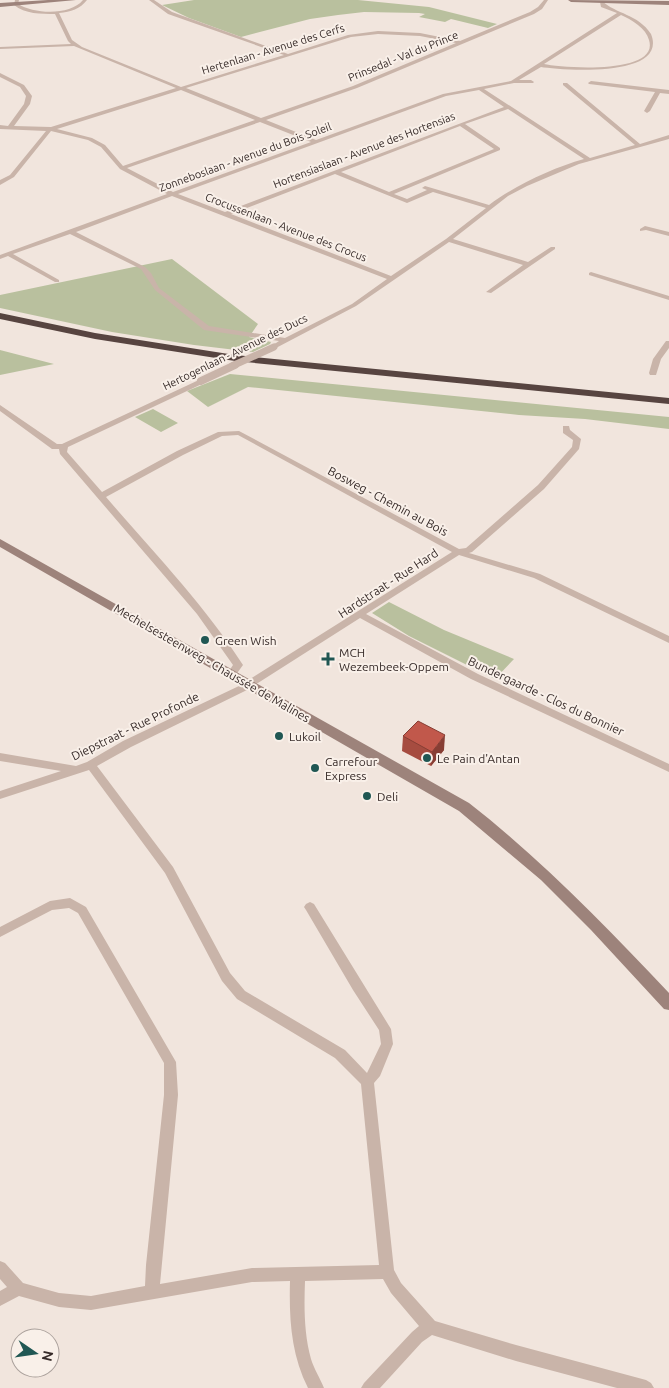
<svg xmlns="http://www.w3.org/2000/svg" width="669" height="1388" viewBox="0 0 669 1388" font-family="Ubuntu,sans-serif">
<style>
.green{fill:#b9c09e}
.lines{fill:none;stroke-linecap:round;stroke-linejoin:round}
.street{fill:#c9b4a9;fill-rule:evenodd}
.secondary{fill:#9d837b;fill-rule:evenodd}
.highway{fill:#574440;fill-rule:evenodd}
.street-bridge-far1{stroke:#c9b4a9;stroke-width:7}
.street-bridge{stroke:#c9b4a9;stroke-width:8}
.wall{fill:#a64c40}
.shaded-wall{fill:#873e34}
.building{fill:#c1584b;stroke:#873e34}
.poi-dot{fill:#205753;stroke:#f9f0e9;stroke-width:2}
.labels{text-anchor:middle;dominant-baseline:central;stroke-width:4;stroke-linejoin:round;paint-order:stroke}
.far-street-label{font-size:11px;fill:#372b29;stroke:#f9f0e9}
.street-label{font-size:12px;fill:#372b29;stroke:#f9f0e9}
.poi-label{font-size:12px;fill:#372b29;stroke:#f9f0e9;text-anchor:start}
</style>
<rect width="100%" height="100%" fill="#f1e5dd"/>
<!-- green -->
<path class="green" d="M194,0H358L429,7L497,24L488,28L451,19L445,22L419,17L425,14L419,13L364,12L338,15L310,19L241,37L189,18L162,5Z
M172,259L258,324L249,337L271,342L270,344L253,352L194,345L112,332L0,308V295Z
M0,350L54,364L0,375Z
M230,374L669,417V429L585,419L519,415L248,387L208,407L187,391Z
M153,409L178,423L161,432L135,417Z
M389,602L444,630L514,659L495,679L409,636L372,613Z"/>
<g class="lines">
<!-- street -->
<path class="street" d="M15,0H19L18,4C34,14 70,16 83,0H87C80,9 71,12 59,13L72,40L82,47L181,87L284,55L168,14L149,0H154L172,12L288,54L348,35L378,31L420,33L460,41L530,12L538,7L544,0H548L542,9L534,14L357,88L266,120L316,140L443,94L511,81L617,13L601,7L600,2L602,1C616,14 638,14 651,34C669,79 559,70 541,67L519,80H531L534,82L533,83H514L484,89L590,158L635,145L563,85V83H567L640,144L669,135V139L579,164L527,186L508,196L453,239L528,262L551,247H555V249L491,293L486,292L523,265L449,242L356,306L274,349L270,347L279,341L204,330L155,290L141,269L70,234L13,254L59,280V282H55L8,256L0,259V255L167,194L120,169L101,147L88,140L51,131L14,177L0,185V180L10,175L46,131L0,129V125L8,126L24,104L26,96L20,87L0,77V73L24,85L32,96L30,104L14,126L51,127L176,88L74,46L0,49V47L71,44L68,41L55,14C41,14 25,14 14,5ZM621,15C632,20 646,28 649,40C660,75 562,68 544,64ZM378,34L420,36L456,43L353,86L261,118L186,88L351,37ZM181,90L255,120L123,166L105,145L92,138L57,129ZM479,90L504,107L225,212L178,194L446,96ZM508,109L584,159C552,168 516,185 489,205L425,186L422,188L427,190L407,199L394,194L500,150V148L465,124ZM260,122L311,142L173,192L127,168ZM460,126L494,149L389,192L341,172ZM335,174L407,203L433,192L486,208L446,239L391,276L231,214ZM172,196L387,279L352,304L285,338L209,326L159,288L151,273L145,267L76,232Z
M591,81L669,90V94L660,93L650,111L647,113L644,111L655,92L589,84L588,83Z
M645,226L669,232V236L646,230L640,231V229Z
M591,272L669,296V300L589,275V273Z
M666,341H669V348L661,359L656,375H650L649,373L653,359Z
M201,379L205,381L204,383L68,447L67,452L102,492L177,451L218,432L239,431L459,549L466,548L538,485L572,447L573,440L563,433V426H569L570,430L581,439L579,449L544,489L472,552L469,553L540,574L669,636V643L534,578L459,555L366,614L478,674L669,764V772L471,679L360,618L247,690L131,747L97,766L173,867L230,973L245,991L345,1050L367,1073L381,1044L379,1030L353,990L306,910L304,907L306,904L310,902L314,904L391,1029L393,1044L380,1076L374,1083L394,1270L401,1283L435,1321L516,1345L646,1380L651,1383L654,1388H617L516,1361L432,1335L422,1342L380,1388H361L364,1383L412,1332L419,1326L391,1293L383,1279L305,1281C304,1307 304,1334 311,1359C314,1369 320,1378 324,1388H308C291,1354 289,1319 290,1281L252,1282L91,1310L59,1307L19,1296L0,1306V1291L7,1287L0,1279V1261L5,1263L23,1283L59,1293L91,1296L145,1286L146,1265L164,1095V1063L78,913L69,908L52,910L0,937V927L50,901L70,898L86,907L176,1062L178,1095L160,1284L252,1268L379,1265L361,1084L335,1058L237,999L222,981L165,873L89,770L0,799V791L61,771L0,761V753L76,766L87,762L123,741L239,686L452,552L238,435L222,436L183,455L106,497C153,552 204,604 243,665L235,676H229L227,674L233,665L197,614L60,454L59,449H52L0,411V405L57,444H62Z"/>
<!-- secondary -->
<path class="secondary" d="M48,0H76L0,7V3Z
M568,0L669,1V5L571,2Z
M0,539L469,803C542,860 606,926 669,993V1010L664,1009L591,930L541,880L459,811L0,547Z"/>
<!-- highway -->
<path class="highway" d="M0,313L95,333L235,355L669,398V404L235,361L95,339L0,319Z"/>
<!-- street-bridge-far1 -->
<path class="street-bridge-far1" d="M232,366L274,347"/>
<!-- street-bridge -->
<path class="street-bridge" d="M201,381L235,365"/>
</g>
<!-- wall -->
<path class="wall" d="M403,736L444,750L431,766L402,751Z"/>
<!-- shaded-wall -->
<path class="shaded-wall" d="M445,735L444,750L431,766L432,752Z"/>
<!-- building -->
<path class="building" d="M418,721L445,735L432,752L403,736Z"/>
<!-- markers -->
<g class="poi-dot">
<circle cx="205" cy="640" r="5"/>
<path d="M325.5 651.5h5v5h5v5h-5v5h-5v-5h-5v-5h5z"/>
<circle cx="279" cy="736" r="5"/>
<circle cx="427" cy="758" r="5"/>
<circle cx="315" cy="768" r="5"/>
<circle cx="367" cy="796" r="5"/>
</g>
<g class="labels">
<!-- far-street labels -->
<g class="far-street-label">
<text transform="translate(273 49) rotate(-17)">Hertenlaan - Avenue des Cerfs</text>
<text transform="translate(403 56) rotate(-22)">Prinsedal - Val du Prince</text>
<text transform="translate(364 150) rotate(-21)">Hortensiaslaan - Avenue des Hortensias</text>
<text transform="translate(245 157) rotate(-20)">Zonneboslaan - Avenue du Bois Soleil</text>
<text transform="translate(286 227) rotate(21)">Crocussenlaan - Avenue des Crocus</text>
<text transform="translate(235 352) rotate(-26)">Hertogenlaan - Avenue des Ducs</text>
</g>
<!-- street labels -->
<g class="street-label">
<text transform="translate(388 501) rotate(28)">Bosweg - Chemin au Bois</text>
<text transform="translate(388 583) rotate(-33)">Hardstraat - Rue Hard</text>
<text transform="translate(212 663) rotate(30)">Mechelsesteenweg - Chaussée de Malines</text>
<text transform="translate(546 696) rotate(25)">Bundergaarde - Clos du Bonnier</text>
<text transform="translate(135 726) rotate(-26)">Diepstraat - Rue Profonde</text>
</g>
<!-- poi labels -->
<g class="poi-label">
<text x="215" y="640">Green Wish</text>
<text x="339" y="652">MCH<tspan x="339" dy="14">Wezembeek-Oppem</tspan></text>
<text x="289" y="736">Lukoil</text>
<text x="437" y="758">Le Pain d'Antan</text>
<text x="325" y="761">Carrefour<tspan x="325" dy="14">Express</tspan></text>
<text x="377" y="796">Deli</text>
</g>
</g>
<!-- north arrow -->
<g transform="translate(35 1353) rotate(103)"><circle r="24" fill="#f9f0e9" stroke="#aba19c"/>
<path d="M0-4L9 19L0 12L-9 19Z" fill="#205753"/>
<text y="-8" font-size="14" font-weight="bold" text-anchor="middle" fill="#372b29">N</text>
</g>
</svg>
